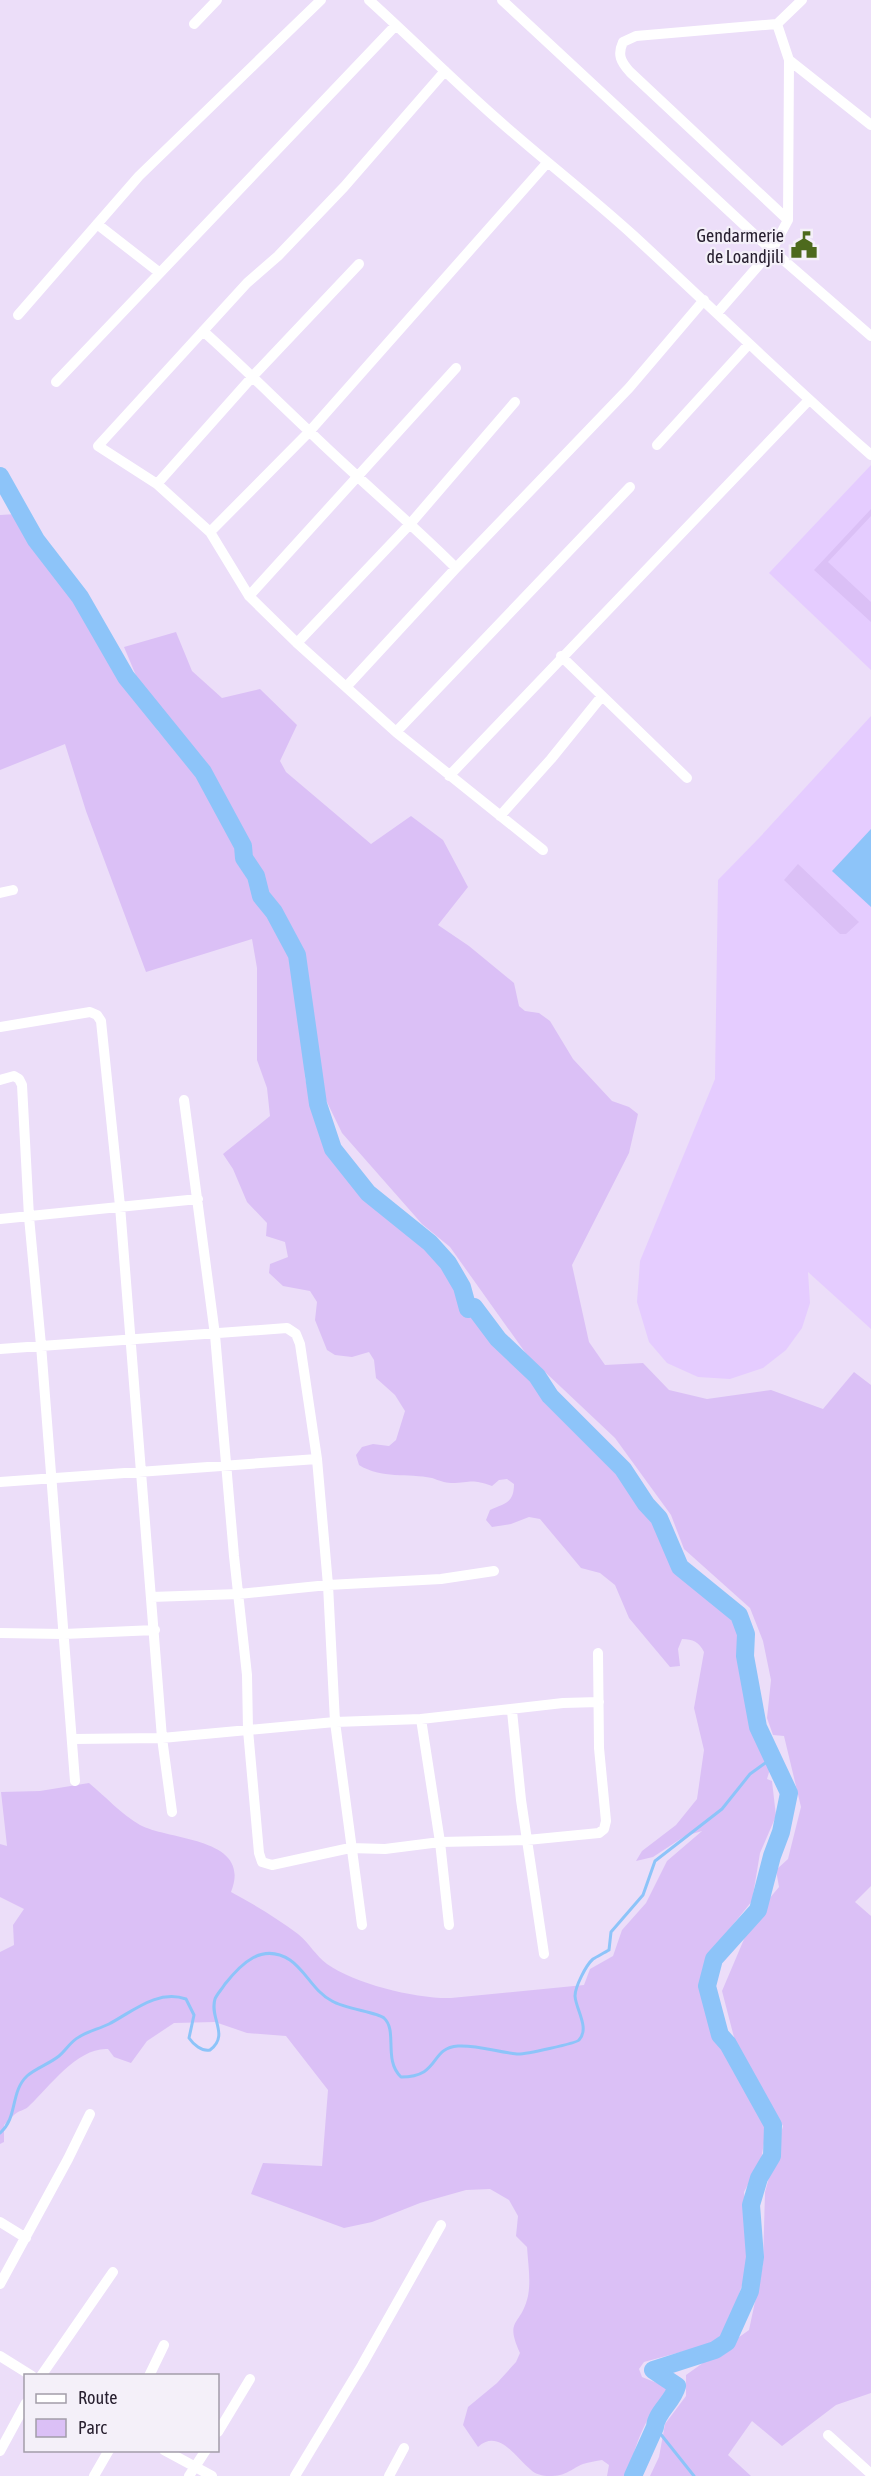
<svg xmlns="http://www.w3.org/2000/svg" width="871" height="2476" viewBox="0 0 871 2476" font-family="'Asap Condensed',sans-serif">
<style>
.built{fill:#e5ccff}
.green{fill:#dbc0f6}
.water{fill:#8dc4f9}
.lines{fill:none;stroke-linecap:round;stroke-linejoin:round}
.stream{stroke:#8dc4f9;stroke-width:3}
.river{stroke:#8dc4f9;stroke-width:18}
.minor{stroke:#fff;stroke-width:10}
.labels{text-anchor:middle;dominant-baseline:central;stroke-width:4.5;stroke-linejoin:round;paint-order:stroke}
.poi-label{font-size:18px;fill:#282030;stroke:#f4f0f9;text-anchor:end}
</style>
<rect width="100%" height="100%" fill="#ecdef9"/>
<!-- built -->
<path class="built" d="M871,465V670L769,573Z
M871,716V1329L808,1272L810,1303L802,1328L786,1350L763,1368L730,1379L698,1377L667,1363L649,1342L637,1302L640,1261L715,1079L718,880L760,837Z"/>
<!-- green -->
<path class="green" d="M871,509V516L828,562L871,602V622L814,570Z
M16,514L40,551L48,557L108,653L120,678L143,704L158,731L195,771L213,797L232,834L258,897L277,925L295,967L302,1023L305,1078L318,1130L336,1163L369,1202L425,1245L452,1284L462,1311L477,1318L493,1341L535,1382L547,1400L576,1428L580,1436L608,1460L652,1519L674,1566L724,1609L735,1625L741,1642L752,1720L770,1769L767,1779L772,1781L776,1816L760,1853L752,1901L715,1947L702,1973L711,2026L718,2041L724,2047L733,2071L753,2096L766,2131L761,2160L744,2192L751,2257L733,2313L721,2338L714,2343L644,2362L639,2369L642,2377L667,2387L666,2396C643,2418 636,2446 627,2476H607L609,2465L602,2460C596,2461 589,2462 583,2464C569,2470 567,2476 549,2476C543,2476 535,2474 531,2470C516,2458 499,2428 478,2447L463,2425L468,2407L497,2383L516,2362L520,2353C504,2318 521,2327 528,2296C531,2281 528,2263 527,2247L516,2236L518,2216L509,2200L490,2189L466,2190L420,2203L372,2222L344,2228L251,2194L263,2163L322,2166L328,2090L286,2036L247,2033L215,2022L174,2023L147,2041L131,2063L114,2057L108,2049C78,2047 50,2086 30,2105C27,2109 22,2110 18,2112C13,2115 8,2121 4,2125V2142L0,2144V1952L14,1945L13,1925L24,1909L0,1897V1844L7,1846L1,1792L40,1791L89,1783C105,1796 122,1815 140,1825C170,1841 253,1837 231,1892C255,1905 277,1918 298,1934C309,1943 316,1956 327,1964C355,1984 417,1999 451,1998L584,1985L590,1969L613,1956L622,1930L646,1903L667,1861L702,1831L685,1836L653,1857L636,1861L642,1851L676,1825L697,1799L704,1750L694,1708L704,1652C699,1642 693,1639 682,1639L678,1649L680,1666L670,1667L629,1618L615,1585L600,1573L581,1568L540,1519L529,1517L511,1524L492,1527L486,1520L490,1510C505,1503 514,1503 514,1484L507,1479L499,1480L492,1486C470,1478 471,1483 451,1483C445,1483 438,1480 432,1478C408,1473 381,1479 359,1465L356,1455L362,1447L373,1444L389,1446L396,1440L405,1411L395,1395L376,1378L374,1360L369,1352L352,1357L335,1355L327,1350L315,1320L317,1302L310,1291L283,1286L269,1273L270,1264L288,1257L285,1242L266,1236L267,1223L247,1202L233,1169L223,1154L270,1116L267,1088L257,1060V968L252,939L146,972L86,811L65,744L0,770V515Z
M176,632L192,671L222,698L260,689L297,725L280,761L286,772L371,844L411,816L443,840L468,887L438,925L469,946L514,983L519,1006L525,1011L539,1013L550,1021L573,1059L612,1101L629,1107L638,1114L629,1153L572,1265L589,1342L605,1365L643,1363L669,1390L707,1399L771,1390L823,1409L854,1372L871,1385V1886L855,1902L871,1916V2393L836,2405L782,2446L752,2421L728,2455L751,2476H650L659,2457L665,2424L686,2396V2375L749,2330L763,2264L765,2192L783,2126L736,2045L722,1991L753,1918L779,1887L776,1870L788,1859L801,1807L784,1736L773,1735L767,1718L771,1680L763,1641L750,1608L684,1549L671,1515L615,1438L527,1355L450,1247L422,1224L342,1133L325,1098L303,962L217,787L140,685L124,647Z
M798,864L859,922L846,934H840L784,880Z"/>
<!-- water -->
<path class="water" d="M871,829V907L832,871Z"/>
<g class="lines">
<!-- stream -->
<path class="stream" d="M0,2133C18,2118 10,2092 27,2076C36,2068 49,2064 59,2056C66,2050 71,2041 79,2037C88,2031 99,2029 109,2024C132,2012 157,1989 186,1999L194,2015L189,2038C193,2044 202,2052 210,2050C230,2035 209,2018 215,1999C217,1994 222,1989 225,1984C241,1964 262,1942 290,1960C306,1971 314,1992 332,2001C345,2009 377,2012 384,2018C398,2031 383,2060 401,2077C441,2077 429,2048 458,2046C479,2045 497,2052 517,2054C523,2055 577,2043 579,2040C590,2028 576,2010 575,1996C575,1987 586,1965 593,1959C598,1956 604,1953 609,1950L611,1932L643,1895L655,1861L722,1809L750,1774L772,1758
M655,2427L694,2476"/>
<!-- river -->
<path class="river" d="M0,476L36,540L80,597L126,677L203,772L243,846L244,858L256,876L261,896L274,912L297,955L318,1104L333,1149L368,1193L430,1243L448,1263L462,1287L468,1309L474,1307L498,1339L537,1376L550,1396L623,1469L646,1504L659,1518L680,1567L739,1615L746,1634L745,1656L758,1727L789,1793L781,1832L772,1856L758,1910L714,1959L707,1986L720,2035L728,2044L773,2125L772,2156L759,2178L751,2205L755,2257L750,2291L727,2342L715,2350L653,2370L677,2386C673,2402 656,2412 655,2427L633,2476"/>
<!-- minor -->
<path class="minor" d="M369,0C412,39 453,80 496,118C541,158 589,195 634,236C713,309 790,384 871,455
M502,0L757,237L871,336
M194,24L217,0
M789,60L871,125
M445,71L344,187L278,256L247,283L98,446L157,484L210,532L309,432L547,163
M788,220L630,72C621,62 617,55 623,42L636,36L777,24L802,0
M97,224L160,273
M718,312L772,250L788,220L789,60L777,24
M18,315L139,176L321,0
M203,331C239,363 274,398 309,431C357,478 409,521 456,568
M56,382L396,25
M657,445L749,344
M157,484L253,376L359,264
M210,532L249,596L297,643L396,732L543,850
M249,596L456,368
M297,643L411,523L515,402
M561,656L687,778
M347,686L456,568L629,388L704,300
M396,732L630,487
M449,776L808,401
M500,816L551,759L602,696
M0,893L13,890
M0,1027L90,1012L97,1015L101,1021L120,1206L162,1738L172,1812
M0,1080L14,1076L19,1079L22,1085L29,1217L41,1345L75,1781
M184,1100L215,1335L234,1556L247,1675L248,1730L259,1853L262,1862L272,1865L350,1848L385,1849L440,1842L527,1840L599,1833L604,1829L606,1821L599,1748L598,1653
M0,1219L198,1199
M0,1349L287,1328L296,1334L300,1344L317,1459L328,1585L335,1722L362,1925
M0,1482L317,1459
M151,1597L239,1594L328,1585L441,1579L494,1571
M0,1633L64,1634L155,1630
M512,1711L521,1800L544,1954
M421,1719L440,1842L449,1925
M73,1739L162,1738L335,1722L421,1719L563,1703L599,1702
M0,2222L26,2238
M0,2284L68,2159L90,2114
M0,2356L32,2376
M41,2376L113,2272
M149,2376L164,2345
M218,2432L250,2379
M828,2435L871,2474
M164,2450L212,2476
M0,2451L26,2403
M94,2476L109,2450
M189,2476L206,2450
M295,2476L362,2365L441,2225
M389,2476L404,2448"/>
</g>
<!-- icons -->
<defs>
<symbol id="civic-bare" viewBox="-9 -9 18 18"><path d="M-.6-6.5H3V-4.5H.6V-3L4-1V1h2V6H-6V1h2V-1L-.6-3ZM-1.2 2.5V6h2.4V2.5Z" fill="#4d6a1d" stroke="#f4f0f9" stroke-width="2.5" paint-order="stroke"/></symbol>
</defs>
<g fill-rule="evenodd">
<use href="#civic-bare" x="785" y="226" width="38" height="38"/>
</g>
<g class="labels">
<!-- poi labels -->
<g class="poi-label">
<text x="784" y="235">Gendarmerie<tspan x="784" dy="21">de Loandjili</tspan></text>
</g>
</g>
<!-- legend -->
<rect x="24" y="2374" width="195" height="78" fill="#f4f0f9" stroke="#a29da9" stroke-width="1.5"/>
<rect x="36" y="2394" width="30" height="9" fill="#ffffff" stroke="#a29da9" stroke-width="1.5"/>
<text x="78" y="2404" font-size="18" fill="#282030">Route</text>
<rect x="36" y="2419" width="30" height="18" fill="#dbc0f6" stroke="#a29da9" stroke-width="1.5"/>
<text x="78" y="2434" font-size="18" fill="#282030">Parc</text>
</svg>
